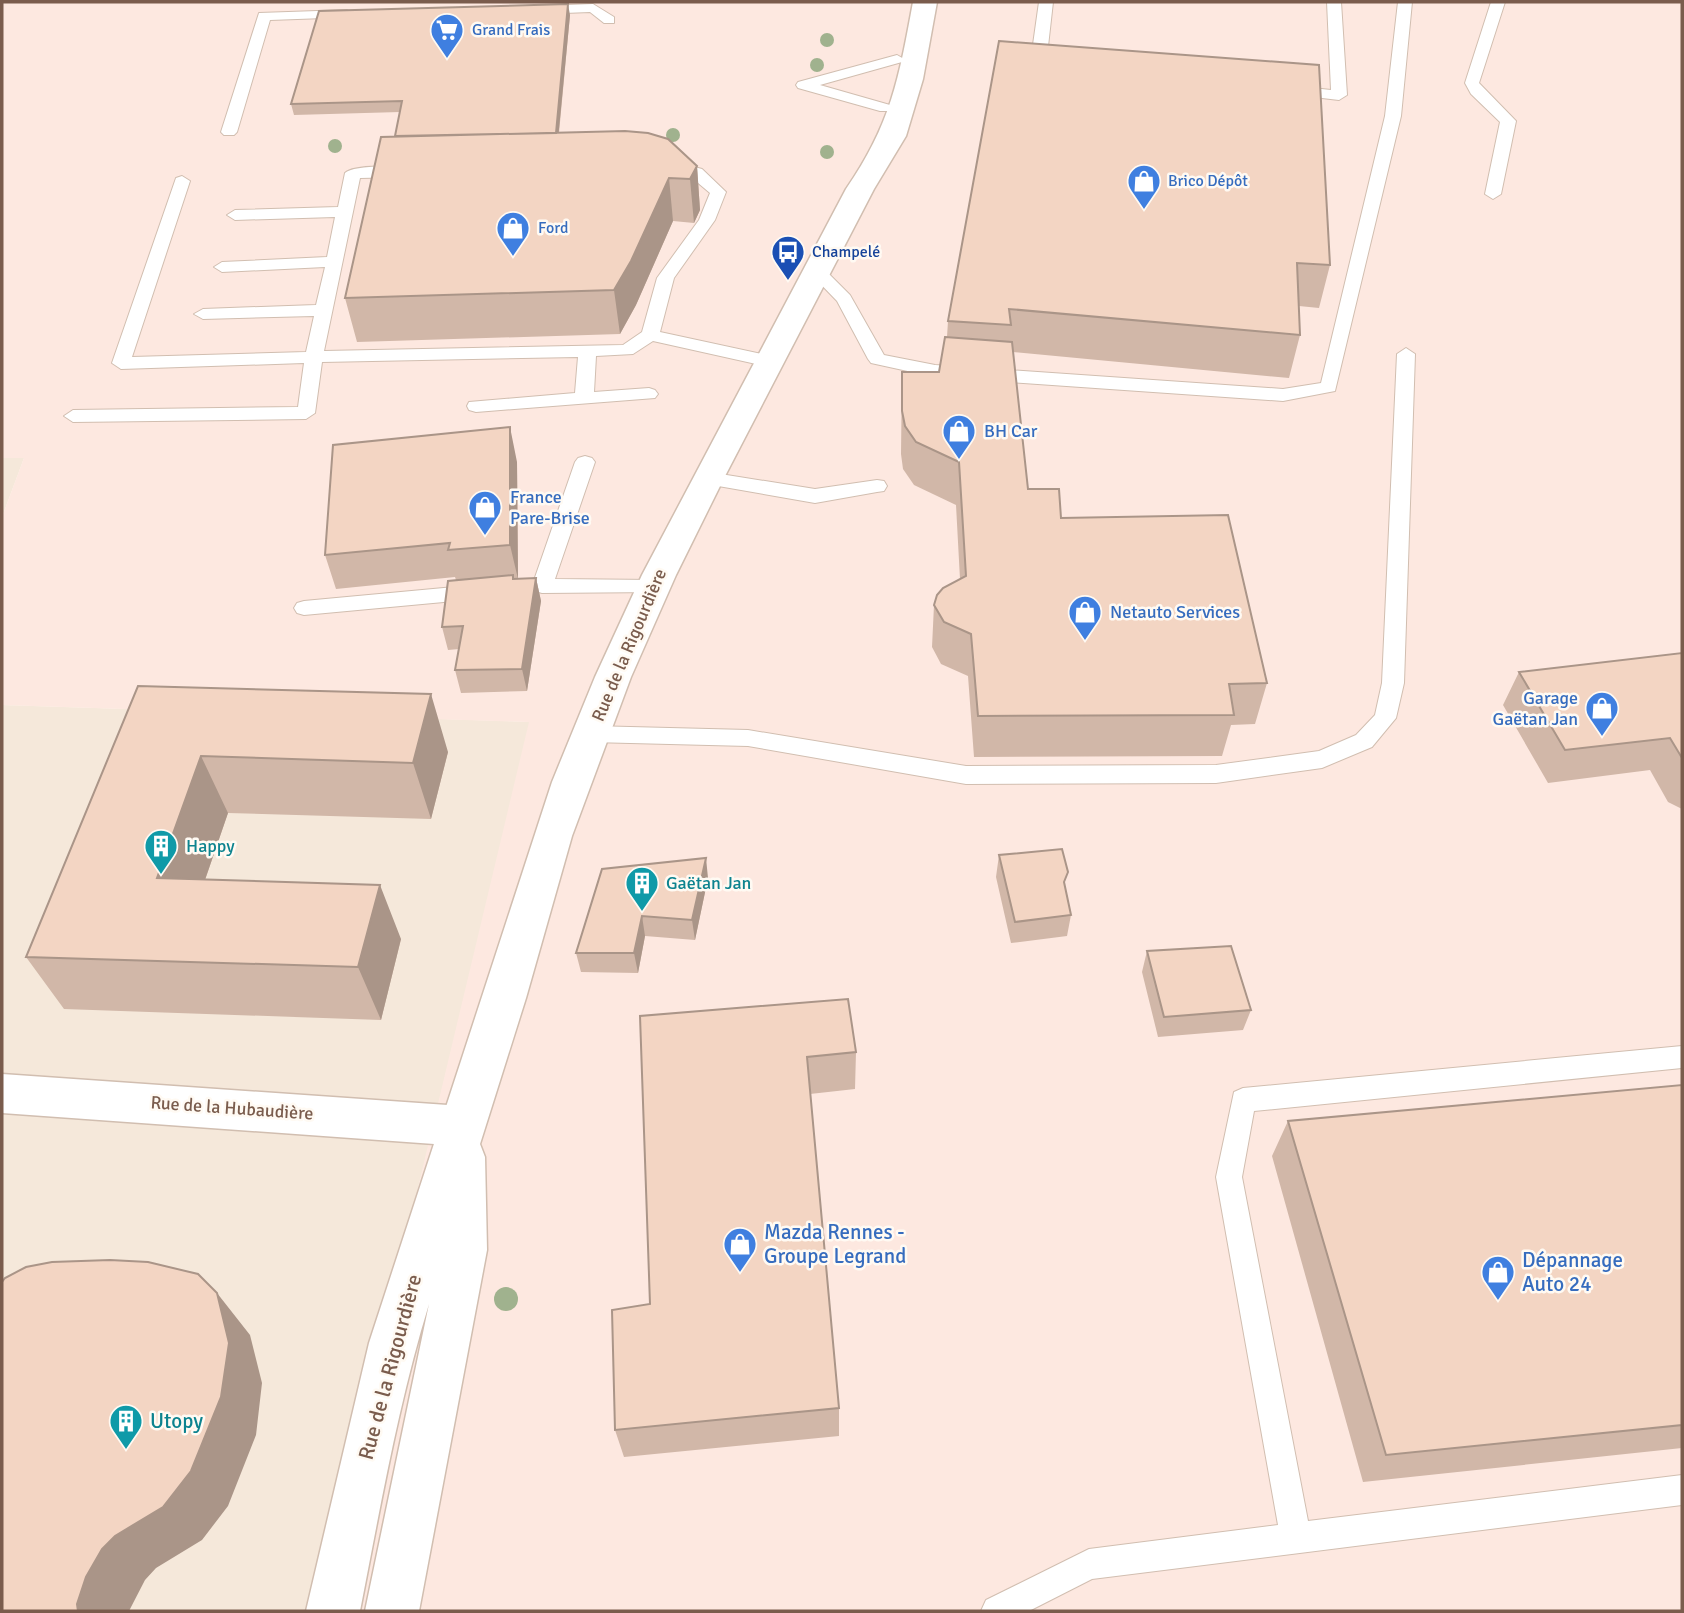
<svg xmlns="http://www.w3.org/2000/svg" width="1684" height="1613" viewBox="0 0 1684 1613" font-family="Signika,sans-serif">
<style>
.residential{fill:#f5e8da}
.commercial{fill:#fde8e0}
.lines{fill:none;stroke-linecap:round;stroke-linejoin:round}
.service-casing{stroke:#d1beb0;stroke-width:2}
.minor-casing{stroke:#d1beb0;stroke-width:3}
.tertiary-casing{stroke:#d1beb0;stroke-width:3}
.service{fill:#fff;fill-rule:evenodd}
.minor{fill:#fff;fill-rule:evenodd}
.tertiary{fill:#fff;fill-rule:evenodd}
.tree{fill:#a0b28e}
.wall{fill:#d1b7a8}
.shaded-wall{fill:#aa9588}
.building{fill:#f3d5c3;stroke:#aa9588;stroke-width:2}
.labels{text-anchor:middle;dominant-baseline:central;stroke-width:5;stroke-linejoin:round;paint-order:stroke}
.far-shop-label{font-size:16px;fill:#366cbe;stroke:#fffaf3;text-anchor:start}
.far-transit-label{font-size:16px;fill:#164399;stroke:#fffaf3;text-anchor:start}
.shop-label{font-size:18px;fill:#366cbe;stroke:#fffaf3;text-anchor:start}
.street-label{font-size:18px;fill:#7a5c4d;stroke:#fffaf3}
.culture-label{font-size:18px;fill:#0d838f;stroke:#fffaf3;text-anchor:start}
.near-shop-label{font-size:21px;fill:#366cbe;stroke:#fffaf3;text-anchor:start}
.near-street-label{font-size:21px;fill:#7a5c4d;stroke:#fffaf3}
.near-culture-label{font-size:21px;fill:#0d838f;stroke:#fffaf3;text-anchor:start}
</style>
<rect width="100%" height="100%" fill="#fdf6ec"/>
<!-- residential -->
<path class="residential" d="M2,458H24L2,517Z
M2,705L530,722L317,1611H2Z"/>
<!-- commercial -->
<path class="commercial" d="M2,2H1682V1611H317L529,722L2,705V517L24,458H2Z"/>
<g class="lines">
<defs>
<path id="service" d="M1039,2H1053L1045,73L1036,77L1029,73Z
M1327,2H1341L1347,95L1339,100L1288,94L1285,91L1293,86L1331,90Z
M1398,2H1412L1401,116L1335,391L1283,401L935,377L871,363L868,359L837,301L809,272L811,268H823L850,295L884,355L935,365L1283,389L1321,383L1385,116Z
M1491,2H1505L1479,83L1516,121L1501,194L1493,199L1485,194L1500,122L1471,94L1465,83Z
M593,4L614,17V23H604L590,12L539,14L532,10L539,6Z
M347,10L354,14L352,17L270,20L237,132L234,135H224L221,132L259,13Z
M897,55L904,59L902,62L820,85L890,105L893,108L890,111H880L798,88L796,85L798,82Z
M668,160L702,169L726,192L715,220L674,278L660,332L776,357L779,361L776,365L770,367L653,341L633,354L596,356L594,392L649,388L655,390L658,394L655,398L476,412L469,410L467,406L469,402L575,393L578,357L322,362L315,413L306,419L73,422L64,416L73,410L298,407L304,363L121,369L112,363L176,178L182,176L190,181L132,357L306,352L314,316L203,319L194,314L203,309L316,305L325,267L222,272L214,267L222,262L327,257L335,217L235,220L227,215L235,210L338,207L345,173C353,165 403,164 411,172L403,177L360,178L324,351L623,345L642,332L657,278L699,220L710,193L685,172L662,168L660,165L662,162Z
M1406,348L1415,354L1404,683L1396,718L1372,747L1322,768L1216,783L966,784L748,746L591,742L583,740L580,734L583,728L591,726L748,730L966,766L1216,765L1319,751L1356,735L1375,715L1382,683L1397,354Z
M585,456L592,458L595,462L555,579L653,580L660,582L663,587L660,592L542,593L535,591L532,586L575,462L578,458Z
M708,472L815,489L877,480L884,481L887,486L884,491L877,492L815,503L701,483L698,478L701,473Z
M476,585L483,587L486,592L483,597L476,599L304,615L297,613L294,608L297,603L304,601Z
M1682,1046V1068L1254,1111L1242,1177L1308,1521L1682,1475V1505L1092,1579L1029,1611H981L986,1600L1089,1549L1278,1525L1216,1177L1234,1092L1243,1088Z"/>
<path id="minor" d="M2,1074L462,1106L478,1112L484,1126L478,1140L462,1146L2,1113Z"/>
<path id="tertiary" d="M913,2H937L923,79L906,136L874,189L724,478L676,575L631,677L572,836L526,998L480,1144L485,1157L487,1250L419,1611H365L429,1304C398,1404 380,1509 360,1611H306L369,1343L552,782L595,677L642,575L846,189C891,124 899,78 913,2Z"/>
</defs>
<!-- service casing -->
<use href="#service" class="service-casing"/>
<!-- minor casing -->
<use href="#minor" class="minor-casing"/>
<!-- tertiary casing -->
<use href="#tertiary" class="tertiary-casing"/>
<!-- service -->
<use href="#service" class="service"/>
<!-- minor -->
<use href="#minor" class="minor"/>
<!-- tertiary -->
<use href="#tertiary" class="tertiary"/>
</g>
<!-- trees -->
<g class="tree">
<circle cx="827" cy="40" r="7"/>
<circle cx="817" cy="65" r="7"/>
<circle cx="673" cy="135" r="7"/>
<circle cx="335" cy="146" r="7"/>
<circle cx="827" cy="152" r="7"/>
<circle cx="506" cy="1299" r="12"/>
</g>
<!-- wall -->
<path class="wall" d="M570,15L559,133L697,166L700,210L694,223L673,221L636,305L620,334L357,342L345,298L395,136L400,112L294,115L291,104Z
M999,41L1330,265L1319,308L1299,306L1300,335L1289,378L1013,352L1028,489L1061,518L1267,683L1255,724L1231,725L1222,756L974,757L968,676L941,664L932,647L934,605L960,579L956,505L914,485L903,469L901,454L902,372H939L947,337L948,321Z
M517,462L518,579L536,578L541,601L527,691L461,693L455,670L459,649L448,650L442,627L456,580L455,577L336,589L325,555Z
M1682,653V809L1668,802L1650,770L1548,783L1503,705L1519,672Z
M138,686L448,752L431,819L228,813L205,880L401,939L381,1020L64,1009L26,957Z
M999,855L1065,888L1071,915L1067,936L1011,943L996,877Z
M708,878L695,940L645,936L638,973L581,972L576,953Z
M1147,951L1251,1010L1243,1030L1158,1037L1142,972Z
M640,1016L856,1052L855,1089L810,1094L839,1408V1436L624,1457L615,1430L650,1304Z
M1682,1085V1448L1363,1482L1272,1156L1288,1121Z"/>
<!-- shaded-wall -->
<path class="shaded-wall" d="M568,4L570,15L556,160L554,149Z
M697,166L700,210L694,223L690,179Z
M669,178L673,221L636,305L620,334L614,290Z
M510,427L517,462L518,579L510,545Z
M536,578L541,601L527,691L522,669Z
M431,694L448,752L431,819L413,763Z
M201,756L228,813L187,932L157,878Z
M706,858L708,878L695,940L692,920Z
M380,885L401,939L381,1020L358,967Z
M642,916L645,936L638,973L634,953Z
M217,1293L250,1335L262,1383L256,1435L228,1506L202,1540L156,1568L145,1580L129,1611H78L77,1604L86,1577Z"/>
<!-- building -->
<path class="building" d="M568,4L556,133L395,136L402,101L291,104L319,11Z
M999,41L1319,65L1330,265L1297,263L1300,335L1009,309L1011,325L948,321Z
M625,131L648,133L668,139L697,166L690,179L669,178L631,261L614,290L345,298L381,137Z
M945,337L1012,342L1028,489H1059L1061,518L1228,515L1267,683L1229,684L1234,715L978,716L971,634L944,622L934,605L937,595L943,588L966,576L959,462L916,442L905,426L902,411V372H939Z
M510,427V545L448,550L450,543L325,555L333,445Z
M513,575V579L536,578L522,669L455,670L463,626L442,627L448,581Z
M1682,653V758L1670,738L1565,750L1519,672Z
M138,686L431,694L413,763L201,756L157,878L380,885L358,967L26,957Z
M1062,849L1068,872L1064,882L1071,915L1015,922L999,855Z
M706,858L692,920L642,916L634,953H576L602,869Z
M1231,946L1251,1010L1164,1017L1147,951Z
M848,999L856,1052L807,1057L839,1408L615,1430L612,1310L650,1304L640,1016Z
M1682,1085V1425L1386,1455L1288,1121Z
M110,1260L148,1262L198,1274L217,1293L229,1343L221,1397L191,1471L163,1507L115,1536L102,1549L86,1577L77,1604L78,1611H2V1282L5,1278L26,1267L52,1262Z"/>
<!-- icons -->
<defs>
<symbol id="supermarket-pin" viewBox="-11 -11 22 30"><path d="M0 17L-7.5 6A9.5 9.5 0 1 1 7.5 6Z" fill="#3f7fe0" stroke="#fffaf3"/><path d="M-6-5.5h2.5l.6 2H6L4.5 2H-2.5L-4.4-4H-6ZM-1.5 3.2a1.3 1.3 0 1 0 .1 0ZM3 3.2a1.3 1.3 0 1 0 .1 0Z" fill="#fff"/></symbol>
<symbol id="shop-pin" viewBox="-11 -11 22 30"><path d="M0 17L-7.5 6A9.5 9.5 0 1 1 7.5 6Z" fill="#3f7fe0" stroke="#fffaf3"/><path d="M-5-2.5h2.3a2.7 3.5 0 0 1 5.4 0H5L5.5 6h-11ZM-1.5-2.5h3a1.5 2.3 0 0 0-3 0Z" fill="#fff"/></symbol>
<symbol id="bus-pin" viewBox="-11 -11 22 30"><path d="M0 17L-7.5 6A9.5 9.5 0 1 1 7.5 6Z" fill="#1a4fb4" stroke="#fffaf3"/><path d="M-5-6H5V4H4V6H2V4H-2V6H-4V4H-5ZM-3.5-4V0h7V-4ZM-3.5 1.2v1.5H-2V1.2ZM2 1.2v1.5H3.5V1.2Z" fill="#fff"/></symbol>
<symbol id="building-pin" viewBox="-11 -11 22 30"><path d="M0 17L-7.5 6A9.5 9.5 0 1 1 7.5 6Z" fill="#0f9aa8" stroke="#fffaf3"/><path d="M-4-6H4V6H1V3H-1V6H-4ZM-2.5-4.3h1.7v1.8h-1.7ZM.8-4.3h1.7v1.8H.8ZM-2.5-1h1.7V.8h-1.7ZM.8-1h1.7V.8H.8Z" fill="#fff"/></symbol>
</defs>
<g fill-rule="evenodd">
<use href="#supermarket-pin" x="428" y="11" width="38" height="52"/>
<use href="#shop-pin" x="1125" y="162" width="38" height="52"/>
<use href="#shop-pin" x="494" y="209" width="38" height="52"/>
<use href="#bus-pin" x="769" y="233" width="38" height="52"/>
<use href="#shop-pin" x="940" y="412" width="38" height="52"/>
<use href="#shop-pin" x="466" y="488" width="38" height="52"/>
<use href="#shop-pin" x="1066" y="593" width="38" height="52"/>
<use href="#shop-pin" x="1583" y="689" width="38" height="52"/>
<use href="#building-pin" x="142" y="827" width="38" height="52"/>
<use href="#building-pin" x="623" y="864" width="38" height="52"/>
<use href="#shop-pin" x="721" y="1225" width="38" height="52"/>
<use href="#shop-pin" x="1479" y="1253" width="38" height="52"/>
<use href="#building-pin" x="107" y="1402" width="38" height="52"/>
</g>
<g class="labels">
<!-- far-shop labels -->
<g class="far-shop-label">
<text x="472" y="30">Grand Frais</text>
<text x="1168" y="181">Brico Dépôt</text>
<text x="538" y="228">Ford</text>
</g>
<!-- far-transit labels -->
<g class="far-transit-label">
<text x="812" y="252">Champelé</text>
</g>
<!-- shop labels -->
<g class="shop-label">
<text x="984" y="431">BH Car</text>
<text x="510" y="497">France<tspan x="510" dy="21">Pare-Brise</tspan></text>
<text x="1110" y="612">Netauto Services</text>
<text x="1578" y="698" text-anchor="end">Garage<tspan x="1578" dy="21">Gaëtan Jan</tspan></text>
</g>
<!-- street labels -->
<g class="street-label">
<text transform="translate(629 645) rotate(-67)">Rue de la Rigourdière</text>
<text transform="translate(232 1108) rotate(4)">Rue de la Hubaudière</text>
</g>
<!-- culture labels -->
<g class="culture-label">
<text x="186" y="846">Happy</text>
<text x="666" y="883">Gaëtan Jan</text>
</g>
<!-- near-shop labels -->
<g class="near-shop-label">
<text x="764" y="1232">Mazda Rennes -<tspan x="764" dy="24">Groupe Legrand</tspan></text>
<text x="1522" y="1260">Dépannage<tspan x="1522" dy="24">Auto 24</tspan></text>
</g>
<!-- near-street labels -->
<g class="near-street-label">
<text transform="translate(390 1367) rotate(-75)">Rue de la Rigourdière</text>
</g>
<!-- near-culture labels -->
<g class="near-culture-label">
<text x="150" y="1421">Utopy</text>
</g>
</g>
<!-- border -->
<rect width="1684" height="1613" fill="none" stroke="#7a5c4d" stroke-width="7"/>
</svg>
